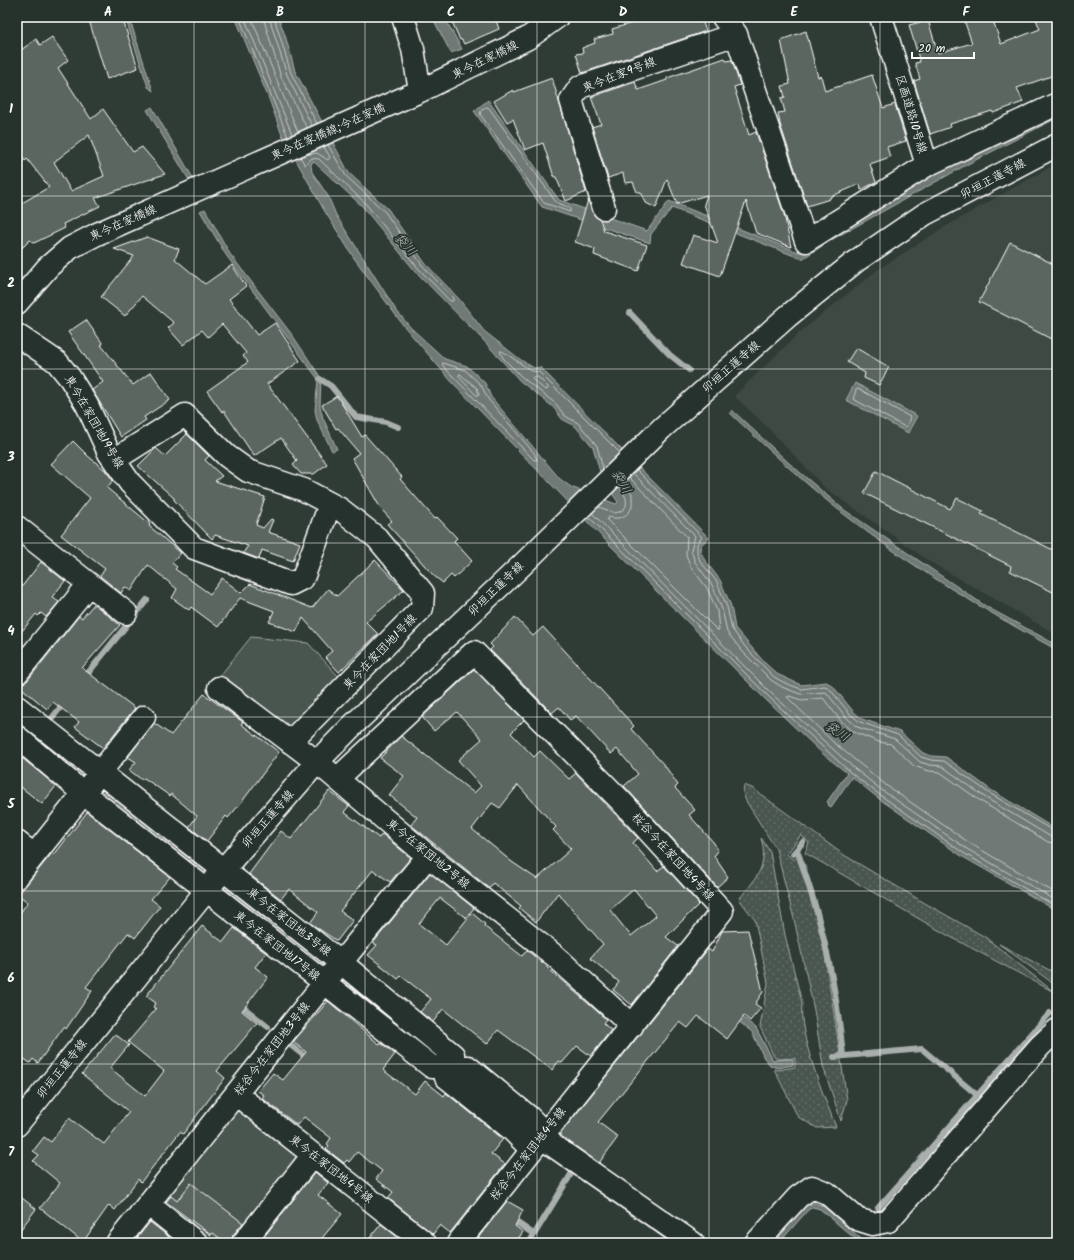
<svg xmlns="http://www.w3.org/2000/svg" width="1074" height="1260" viewBox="0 0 1074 1260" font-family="Kalam,'Klee One',sans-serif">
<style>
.built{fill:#3c4842}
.grass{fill:url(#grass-dots);stroke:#a4aaa7}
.park{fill:#4a544f;stroke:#a4aaa7}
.water{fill:#707975;stroke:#a9afac;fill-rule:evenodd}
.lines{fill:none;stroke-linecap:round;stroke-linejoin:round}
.shore{stroke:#c6c9c8;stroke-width:1}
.stream{stroke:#a9afac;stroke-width:6}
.building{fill:#5b6661;stroke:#fff;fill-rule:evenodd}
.minor-casing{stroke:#fff;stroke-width:25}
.major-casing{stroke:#fff;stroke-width:25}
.minor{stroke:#26332d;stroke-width:22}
.major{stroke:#26332d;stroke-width:22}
.grid{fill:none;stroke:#fff;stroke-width:1;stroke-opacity:0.55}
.labels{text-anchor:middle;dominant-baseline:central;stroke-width:3.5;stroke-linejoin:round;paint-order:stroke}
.street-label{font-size:12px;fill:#fff;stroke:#26332d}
.water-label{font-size:13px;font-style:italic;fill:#b8bcba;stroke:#26332d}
.neatline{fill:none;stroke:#fff;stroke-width:1.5}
.grid-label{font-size:13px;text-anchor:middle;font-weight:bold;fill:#fff}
</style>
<defs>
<pattern id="grass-dots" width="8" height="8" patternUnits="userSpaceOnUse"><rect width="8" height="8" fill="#4a544f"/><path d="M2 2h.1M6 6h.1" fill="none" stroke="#656e69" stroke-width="1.8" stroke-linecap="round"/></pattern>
</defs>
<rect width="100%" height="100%" fill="#2f3b35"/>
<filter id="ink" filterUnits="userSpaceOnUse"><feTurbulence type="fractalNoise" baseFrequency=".025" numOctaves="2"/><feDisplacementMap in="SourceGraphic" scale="8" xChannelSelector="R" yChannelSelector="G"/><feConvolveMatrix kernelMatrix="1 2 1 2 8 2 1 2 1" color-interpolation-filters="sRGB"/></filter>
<g filter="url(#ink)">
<!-- built -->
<path class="built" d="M1057,163V635L930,562L825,488L765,425L734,396L801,331L877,270L941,229Z"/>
<!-- grass -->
<path class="grass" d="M744,785L752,788L844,855L923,902L985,937L1054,992L947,935L805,853L809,843L801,835L787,854L793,860L797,857L822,936L847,1100L841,1121L823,1066L814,1010L794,919L776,849L746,801L743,793Z
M761,838L770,852L785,935L802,1003C798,1035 824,1096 836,1127L817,1128L798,1117L774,1069L778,1070L795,1067V1058L779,1059L774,1057L760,1027L768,983L755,920L739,899C756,879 769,865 761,838Z
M999,944L1057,974V989L1050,981Z"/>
<!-- park -->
<path class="park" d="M251,637L308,643L340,678L293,726L283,727L219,677Z
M245,1111L303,1157L232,1243H211L165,1208V1199L235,1112Z"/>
<!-- water -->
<path class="water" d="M125,17H129L153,91L148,87Z
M235,17H278L285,35L295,71L349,173L388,209L425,263L459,299L484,331L521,360L534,368L540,367L709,538L701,545L700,550L704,559L720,580L731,606L735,628L764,662L777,674L801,685L826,682L832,685L853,711L862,719L900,732L923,753L932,756L946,757L991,790L1057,830V911L963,857L878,798L852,777L831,807L828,805L829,804L827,802L847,773L823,754L766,700L608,543L451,381L403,325L354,258L324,210L282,135L269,99ZM313,161L362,206L415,271L484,341L520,381L553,407L562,419L575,426L593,447L602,479L618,502L616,504L571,487L560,479L491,397L485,383L467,366L445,359L411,328L396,310L336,215L328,196L312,172L311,165Z
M432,17H444L462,49L451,53Z
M488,100L559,200L647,231L669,201L798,252L947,167L1057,111V118L968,164L833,239L802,259L672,208L651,234L650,243L542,207L474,111Z
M152,107L193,178L189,180L147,110Z
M205,209L230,254L293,336L321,378L320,406L323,418L337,449L332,451L317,420L315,410L318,379L226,255L200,211Z
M855,383L917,416L908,433L846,400Z
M732,410L789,463L843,509L987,607L1057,645V650C984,610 911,567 845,515C805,484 767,448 730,413Z
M34,728L681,1243H671L545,1155L514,1126L27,737Z
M687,973L756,1028L773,1060L793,1059V1065L778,1068L771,1066L764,1058L752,1032L684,978Z
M815,1203L823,1206L866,1243H860L820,1209L813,1207L808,1210L779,1243H774L806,1205Z"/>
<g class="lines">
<!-- shore -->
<path class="shore" d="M239,17L288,137
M244,17L292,134
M251,17L298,132
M263,17L281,77L307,128
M269,17L287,75L312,126
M274,17L291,73L317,124
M486,107L489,108L556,202L570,208V212L544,203L480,114L481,111Z
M305,155L317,153L328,160L330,157L324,147
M300,157L305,165L312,158L319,159L365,203L418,268L450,301H453V298L422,265L385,212L346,176L328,145
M443,363L465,370L481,385L488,399L534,453L537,460H534L443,366Z
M460,374L477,388L479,395H476L459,377Z
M533,377H538L548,387V389L545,390L533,380Z
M859,389L910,417L907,426L905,427L853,399L856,390Z
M603,469L597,446L590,437L578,423L565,416L556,404L523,378L503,358L500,351H502L532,371L539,372L620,453
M637,470L702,537L697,544V552L700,561L717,582L727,607L732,629L746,648L774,677L785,683L801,689L825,686L829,688L850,714L860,722L898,735L921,757L931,760L944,761L989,793L1057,833
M633,473L695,536L691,550L695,562L712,585L722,609L727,632L742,651L771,680L782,687L800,694L826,692L846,717L857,727L895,739L920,762L930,765L942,766L986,798L1051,837L1057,838
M624,482L632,494V507C627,517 619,520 609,517L607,520L717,630H719L717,611L707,588L691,567L686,555L687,537L629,477
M599,507L615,513C632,510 627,496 619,486
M592,513L772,694L855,769L883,791L967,849L1057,901
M589,517L769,697L851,773L880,795L965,854L1057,907
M1057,844L1048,842L982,802L940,772L929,771L914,766L891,744L879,742L854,732L841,721L823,698L801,700L789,696L787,697L833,742L887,786L971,844L1057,894"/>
<!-- stream -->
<path class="stream" d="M630,313L670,355L689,370
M320,379L331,386L356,417L386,422L398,427
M84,678L147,600
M52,718L65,702
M797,850C822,918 836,983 843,1055
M793,854L803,842
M238,1003L268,1027
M289,1044L309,1060
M834,1057L922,1049L977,1095
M878,1208L1050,1013
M499,1210L532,1233
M529,1243L573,1171"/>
</g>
<!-- building -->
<path class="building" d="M88,17H122L138,68L107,79Z
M450,17H495L499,29L464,44L462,40H460Z
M638,17H701L706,31L582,73L576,54L583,53L582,48L595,43L594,39L613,34L612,29L639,21Z
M963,17H992L1001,44L1040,29L1035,17H1057V74L1017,88L1023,102L993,113L992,111L950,124L951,127L930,134L914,81L920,79L915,63L920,62L909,25L928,20L938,53L972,43Z
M806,31L818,77L821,76L825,91L872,75L883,108L895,104L906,141L887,147L890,157L870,164L876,182L861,190L860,184L830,197V199L807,206L780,124L778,113L785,112L781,98L785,97L782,86L790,84L781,40Z
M52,37L68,60L58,68L91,119L103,109L133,152L142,147L165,174L95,198L100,206L63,224L65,228L34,243L30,240L17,253V206L49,187L27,159L25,161L17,148V53L36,39L40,45ZM89,135L104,176L71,191L54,162Z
M725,58L726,61L732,60L740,85L734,87L749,135L756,132L784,214L791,247L756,233L746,201L720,276L683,263L693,235L718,243L704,204L707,195L677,204L667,179L656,208L646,203L641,192H637L633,182L625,183L623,173L608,178L592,127L601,124L591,97L635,82L638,90L667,80V78Z
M552,78L586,192L566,201L556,177H554L543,143L525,150L513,119L507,122L494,101L513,90L514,92Z
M588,200L592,212L600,219L604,231L647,245L638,271L594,255L595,249L575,242Z
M147,237L179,249L175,259L205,284L232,265L246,286L229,299L257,335L275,323L300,361L267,384L327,464L314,474H301L293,465L297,461L281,438L254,456L224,411L222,412L207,391L248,362L243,356L246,353L222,324L208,337L202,330L183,345L168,328L174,323L142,296L125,316L101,297L134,256L114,249Z
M1010,242L1057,266V342L979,302Z
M86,320L103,344L101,345L133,385L151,372L170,400L144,417L146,420L121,437L92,390L103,382L68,332Z
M856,348L889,367L879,385L864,378L865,373L847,362Z
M337,396L362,437L365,435L402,477L400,479L435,519L437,517L457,538L454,541L472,561L454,578L451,575L443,583L434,576L387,524L392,521L381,509L352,458L359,453L338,428L336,429L322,405Z
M187,434L209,456L205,460L222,476L215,481L265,497L256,525L263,528L271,519L273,520L268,532L300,543L293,561L262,550L259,559L243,553L248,546L215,535L212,539L174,500V498L138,466L156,448L165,456Z
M73,441L88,456L105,470L113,480L107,488L150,524L149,526L181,553L172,563L177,567L175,569L210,594L222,578L241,593L250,584L312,608L328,589L337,596L375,560L404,590L366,622L378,634L339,672L325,657L332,651L303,618L296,632L269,622L274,611L240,598L218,627L191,607L189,610L172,598L177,589L148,565L131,591L125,587L121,593L100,576L105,569L61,535L90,498L51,464Z
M876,471L950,509L957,498L983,511L981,514L1057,552V594L1010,571L1011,566L864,493Z
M41,562L65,581L52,597L59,602L46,617L41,613L38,616L36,614L17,637V593Z
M94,604L120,625L82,668L135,708L103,748L75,727L79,722L53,702L47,709L18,685L27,681L79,616L82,618Z
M515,617L533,636L543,627L634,726L631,729L665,766L678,785L675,788L695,810L689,815L714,843L718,851L714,856L728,877L717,887L624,786L638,774L617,749L611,754L576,716L570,720L559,707L552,713L490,650L493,647L490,644Z
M474,669L524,720L511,733L534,757L540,751L569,779L576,773L638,838L633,843L657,871L664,866L699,904L666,937L678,946L632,1005L613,990L619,982L590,958L603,944L558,893L536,922L519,908L521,906L493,883L489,888L411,825L417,817L389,795L404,776L380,758L401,736L474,793L481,786L458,760L482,739L457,712L434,731L422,717ZM518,785L556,827L553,830L571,849L537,879L512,862L472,829L492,803L500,808ZM634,889L656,916L631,936L610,910Z
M204,694L243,722L241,724L279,752L241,803L228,818L226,816L207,841L189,827L197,816L171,794L170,796L144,778L142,780L129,770L136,762L128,757L154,723L171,735Z
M22,758L56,786L42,804L17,784V765Z
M329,791L349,806L344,812L379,838L382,834L411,858L390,882L373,870L340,911L353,920L337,941L310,923L318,912L289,889L281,899L249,874L281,831L291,839Z
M87,812L170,877L151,899L160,906L135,938L128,933L86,987L92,991L66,1029L64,1027L38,1063L33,1059L30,1063L17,1054V917L28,902L18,895L52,853L54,855Z
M430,873L474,908L466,918L440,898L419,924L446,945L472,913L485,924L484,926L522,956L527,950L606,1019L603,1023L611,1030L591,1056L577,1046L562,1063L559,1061L552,1070L498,1030L487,1044L443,1009L433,1022L420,1012L431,999L401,976L398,979L368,955L377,945L373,943Z
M202,926L223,942L234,928L266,953L255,967L268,977L242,1011L257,1023L217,1071L225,1078L183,1134L180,1132L141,1182L138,1179L115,1210L109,1205L83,1242L40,1208L60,1183L33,1161L39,1155L33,1151L44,1137L51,1142L69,1118L104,1144L129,1112L82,1074L115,1034L129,1045L110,1068L145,1096L164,1071L128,1042L156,1009L153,1007L156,1003L146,996Z
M748,930L763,992L755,1004L761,1008L750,1021L744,1016L727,1039L698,1016L688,1028L680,1022L598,1122L618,1137L599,1163L561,1136L560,1134L708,949L712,952L722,931Z
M328,1001L380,1045L381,1043L395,1054L383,1070L415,1094L425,1081L444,1096L446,1093L503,1139L491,1154L505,1164L450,1233L440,1225L433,1234L388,1198L393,1192L376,1179L382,1171L357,1152L349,1162L347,1160L344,1163L326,1149L329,1146L327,1144L331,1138L304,1117L297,1125L262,1098L264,1095L258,1091L273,1073L283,1080L306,1052L293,1042Z
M315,1172L328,1183L318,1195L342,1214L318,1243H259Z
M191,1183L243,1223L233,1235L231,1243H226L213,1233L211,1235L166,1202L171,1196L177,1201Z
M17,1194L36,1209L17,1234Z
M507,1201L523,1210L515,1226L523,1232L515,1243H474Z
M150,1222L169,1237L164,1243H133Z
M381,1224L405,1243H366Z"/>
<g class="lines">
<defs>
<path id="minor" d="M403,17L413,49L420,91
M881,17L927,165L1057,104
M736,34L806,241L927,165
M604,208L571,100L580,87L736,34L723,17
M17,303L48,267L70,248L97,234L420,91L528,38L557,17
M17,335L57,362L70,378L87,405L109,453L130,483L194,548L291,584L303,578L330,504
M114,460L185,415L227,456L248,471L304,490L340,509L377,538L423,593L422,608L290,742
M17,527L126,613
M17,673L89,584
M219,688L317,762L428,856L555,956L632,1026
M17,707L344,965L453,1055L446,1077L511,1129L532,1150
M17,737L83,793L432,1067L449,1065L468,1067L529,1117L545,1133L552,1145L693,1243
M337,779L474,652L621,801L722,911L458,1243
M17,842L34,855
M17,877L144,717
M236,1094L425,1243
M148,1204L197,1243
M117,1243L325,982L428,856
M243,1243L313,1155
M756,1243L798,1197L812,1187L827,1193L857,1219L873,1224L888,1221L1040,1046L1057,1030"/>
<path id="major" d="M17,1125L223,870L317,762L353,725L522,565L661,429L788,316L856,261L925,214L1057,145"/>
</defs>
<!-- minor casing -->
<use href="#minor" class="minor-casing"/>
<!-- major casing -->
<use href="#major" class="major-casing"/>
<!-- minor -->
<use href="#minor" class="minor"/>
<!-- major -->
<use href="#major" class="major"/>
</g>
</g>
<!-- grid -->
<path class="grid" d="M194,17V1243M365,17V1243M537,17V1243M709,17V1243M880,17V1243M17,196H1057M17,369H1057M17,543H1057M17,717H1057M17,891H1057M17,1064H1057"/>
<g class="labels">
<!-- street labels -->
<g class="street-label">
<text transform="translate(485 60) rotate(-26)">東今在家橋線</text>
<text transform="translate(619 75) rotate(-21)">東今在家9号線</text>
<text transform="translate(911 114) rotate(73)">区画道路10号線</text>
<text transform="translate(328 132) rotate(-24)">東今在家橋線;今在家橋</text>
<text transform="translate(993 179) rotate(-28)">卯垣正蓮寺線</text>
<text transform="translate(123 223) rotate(-24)">東今在家橋線</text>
<text transform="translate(731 367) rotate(-41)">卯垣正蓮寺線</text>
<text transform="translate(94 422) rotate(60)">東今在家団地19号線</text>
<text transform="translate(496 589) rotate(-44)">卯垣正蓮寺線</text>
<text transform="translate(380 652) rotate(-46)">東今在家団地1号線</text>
<text transform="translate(268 819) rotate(-49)">卯垣正蓮寺線</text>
<text transform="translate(428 854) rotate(39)">東今在家団地2号線</text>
<text transform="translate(673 857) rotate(47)">桜谷今在家団地4号線</text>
<text transform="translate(289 922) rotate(38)">東今在家団地3号線</text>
<text transform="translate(277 946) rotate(38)">東今在家団地17号線</text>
<text transform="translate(272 1049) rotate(-52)">桜谷今在家団地3号線</text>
<text transform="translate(62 1069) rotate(-51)">卯垣正蓮寺線</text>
<text transform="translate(528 1154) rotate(-52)">桜谷今在家団地4号線</text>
<text transform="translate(331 1169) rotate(38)">東今在家団地4号線</text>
</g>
<!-- water labels -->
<g class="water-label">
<text transform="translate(405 245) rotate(48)">袋川</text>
<text transform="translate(621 482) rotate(60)">袋川</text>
<text transform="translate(837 732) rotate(33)">袋川</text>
</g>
</g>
<!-- margin -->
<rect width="1074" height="1260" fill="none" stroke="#26332d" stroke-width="44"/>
<!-- scale -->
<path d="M912 52v6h62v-6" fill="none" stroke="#ffffff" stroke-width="2"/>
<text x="918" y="52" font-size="12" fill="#ffffff" stroke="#26332d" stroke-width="3" paint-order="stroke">20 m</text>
<rect x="22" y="22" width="1030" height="1216" class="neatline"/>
<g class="grid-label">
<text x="108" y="16">A</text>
<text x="280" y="16">B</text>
<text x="451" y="16">C</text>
<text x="623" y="16">D</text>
<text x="794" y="16">E</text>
<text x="966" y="16">F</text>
<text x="11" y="113">1</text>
<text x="11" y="287">2</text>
<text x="11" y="461">3</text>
<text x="11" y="635">4</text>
<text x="11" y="808">5</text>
<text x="11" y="982">6</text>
<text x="11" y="1156">7</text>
</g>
</svg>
